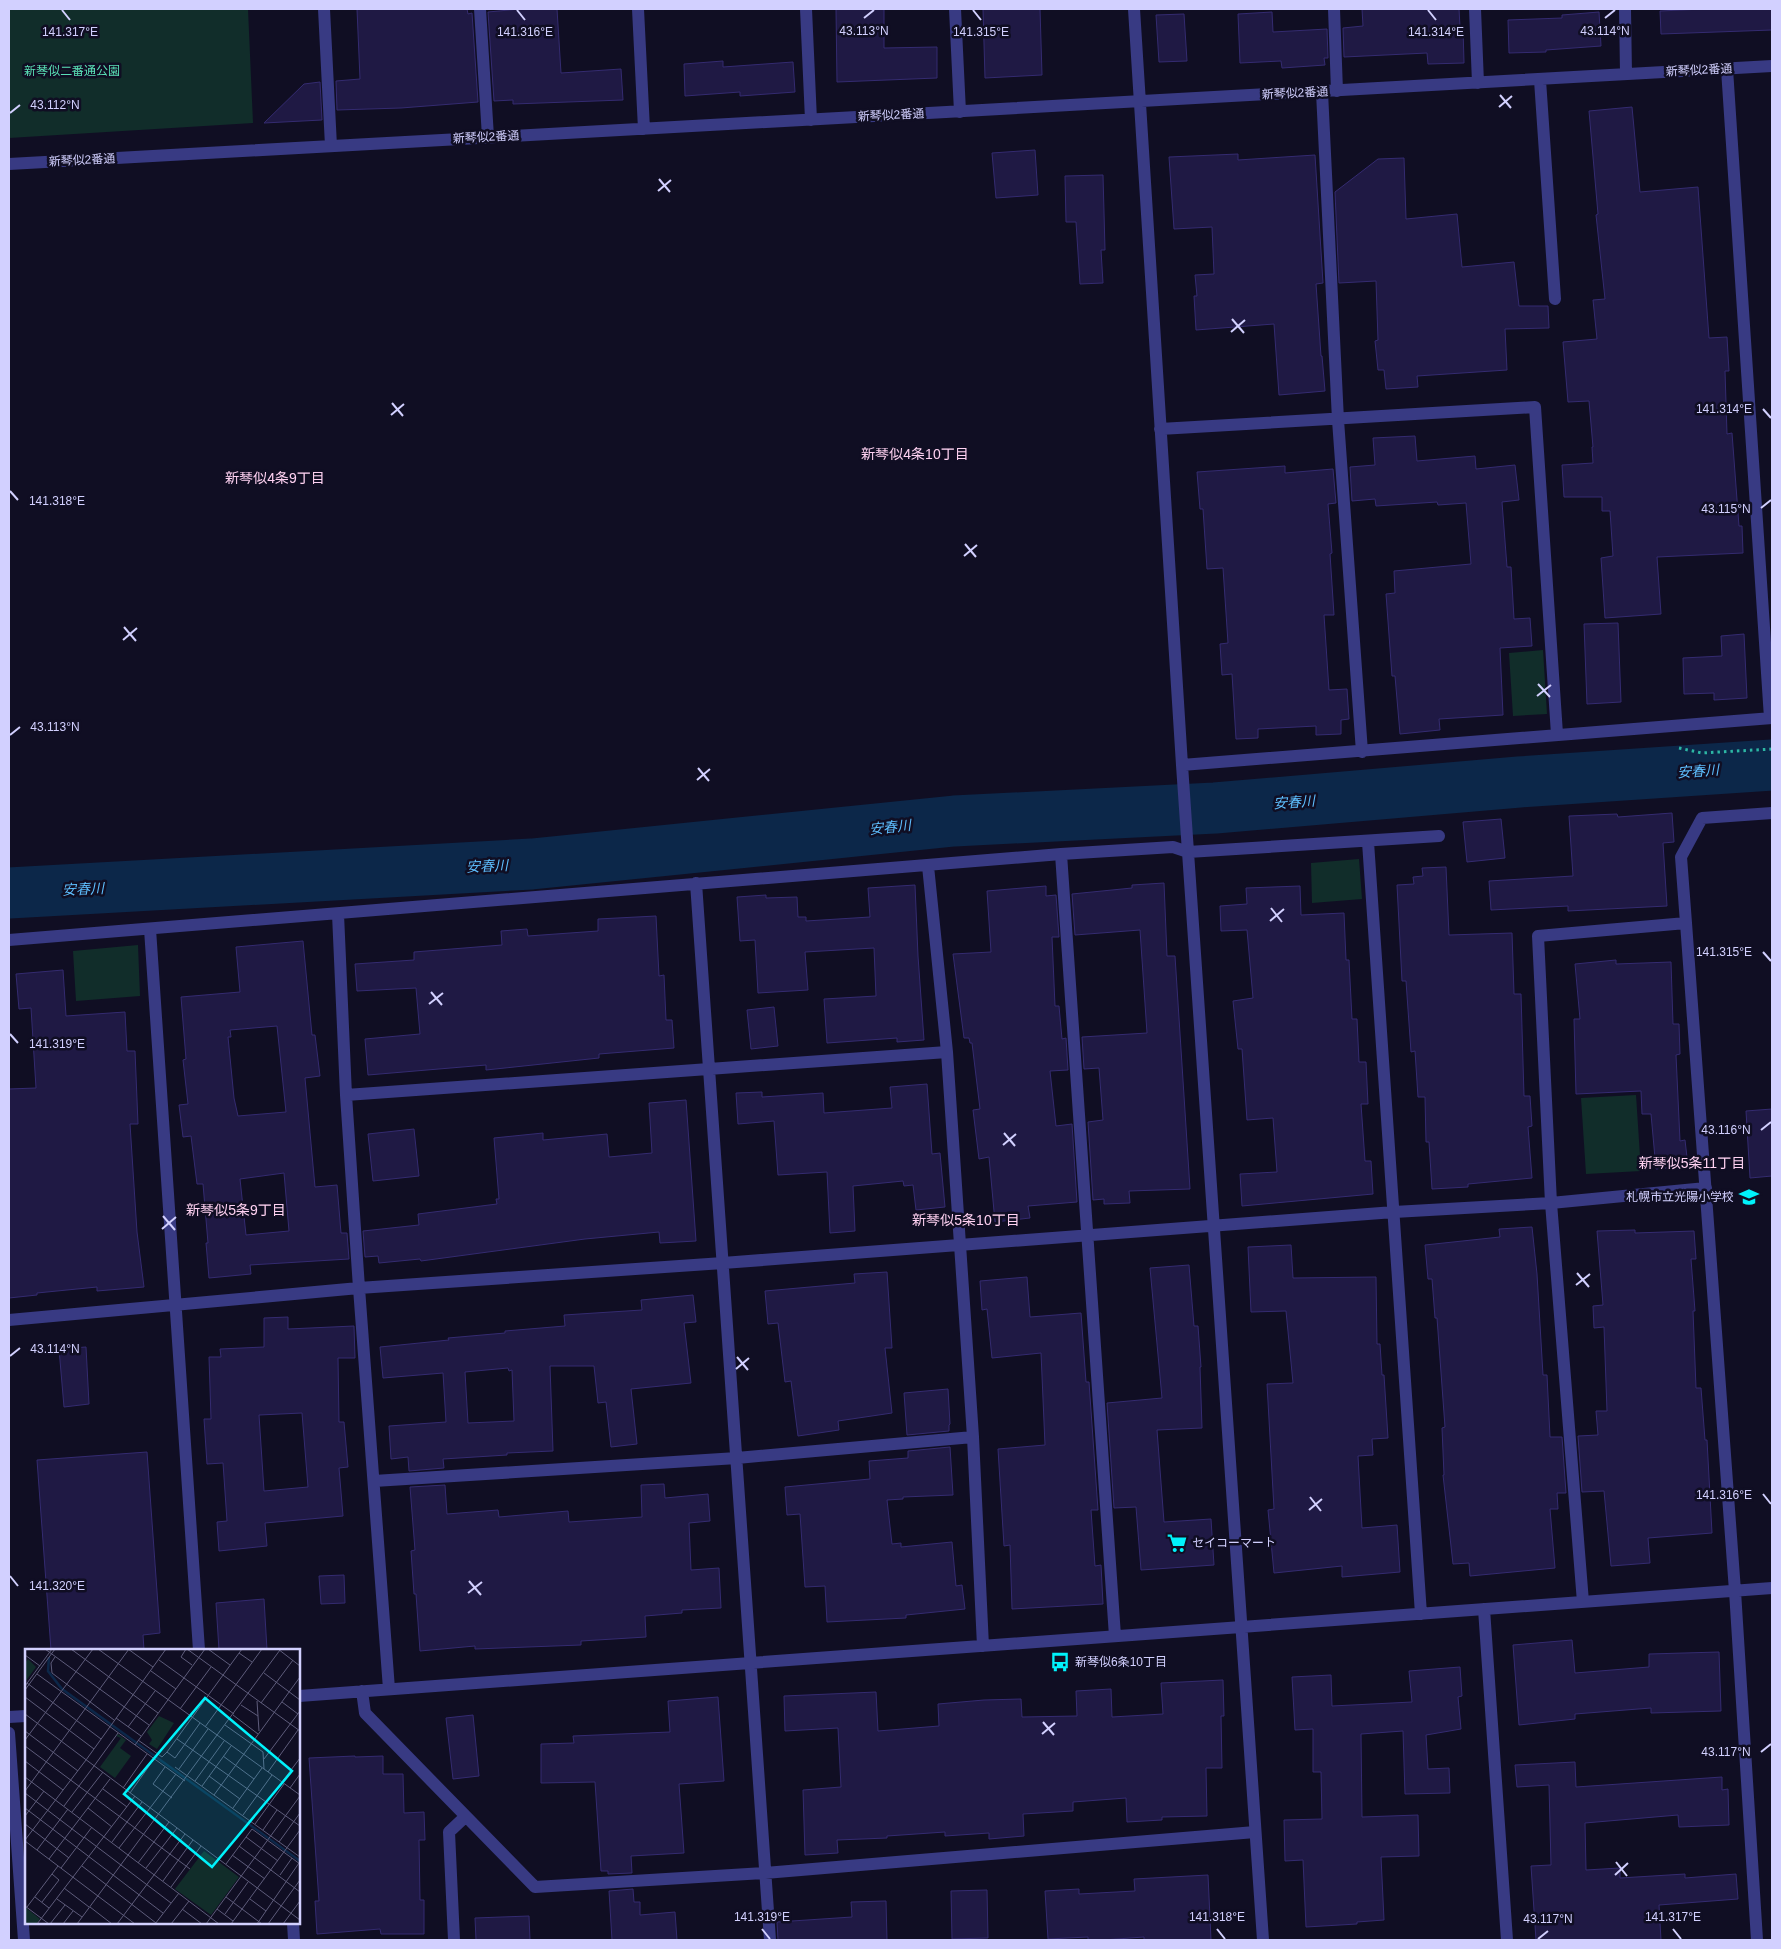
<svg xmlns="http://www.w3.org/2000/svg" width="1781" height="1949" viewBox="0 0 1781 1949" font-family="Helvetica,'Noto Sans JP',sans-serif">
<style>
.green{fill:#112d2a}
.lines{fill:none;stroke-linecap:round;stroke-linejoin:round}
.river{stroke:#0c2749;stroke-width:51}
.building{fill:#1f1944;stroke:#342b70;fill-rule:evenodd}
.path{stroke:#2db6a4;stroke-width:3;stroke-dasharray:2.5 4;stroke-linecap:butt}
.minor{stroke:#383a83;stroke-width:12}
.ticks{fill:none;stroke:#d2d0ff;stroke-width:2}
.labels{text-anchor:middle;dominant-baseline:central;stroke-width:5;stroke-linejoin:round;paint-order:stroke}
.street-label{font-size:12px;fill:#d2d0ff;stroke:#100e23}
.park-label{font-size:12px;fill:#5ae0b6;stroke:#100e23}
.poi-label{font-size:12px;fill:#d2d0ff;stroke:#100e23;text-anchor:start}
.neighbourhood-label{font-size:14px;fill:#ffd2f2;stroke:#100e23}
.water-label{font-size:14px;font-style:italic;fill:#5ebfff;stroke:#100e23}
.inset-river{fill:none;stroke:#0c2749;stroke-width:2.5}
.inset-road{fill:none;stroke:#5e5c7b;stroke-width:1}
.view{fill:#00f2fb;fill-opacity:0.15;stroke:#00f2fb;stroke-width:2.5}
.inset-edge{fill:none;stroke:#d2d0ff;stroke-width:2.5}
.ticks-label{font-size:12px;text-anchor:middle;fill:#d2d0ff;stroke:#100e23;stroke-width:5;stroke-linejoin:round;paint-order:stroke}
</style>
<rect width="100%" height="100%" fill="#100e23"/>
<!-- green -->
<path class="green" d="M9,9H248L253,123L9,138Z
M1543,650L1547,714L1513,716L1509,653Z
M1359,859L1362,899L1312,903L1311,863Z
M138,945L140,996L76,1001L73,951Z
M1636,1095L1641,1171L1586,1174L1581,1098Z"/>
<g class="lines">
<!-- river -->
<path class="river" d="M9,893L532,864L954,821L1215,808L1519,782L1772,765"/>
</g>
<!-- building -->
<path class="building" d="M357,9H467L468,14L472,13L478,102L401,108L337,110L336,81L360,79Z
M520,9H557L561,73L621,69L623,100L513,104V100L494,101L488,12Z
M836,9H884V48L937,47V78L837,82Z
M983,9H1040L1042,75L985,78Z
M1362,9H1459L1460,27H1463L1464,63L1428,64L1427,53L1344,57L1343,28L1363,26Z
M1703,9H1772V30L1661,34L1660,11Z
M1272,12L1273,32L1327,29L1328,58H1324L1325,65L1282,68L1281,61L1240,63L1238,14Z
M1599,12L1601,46L1546,50V52L1509,53L1508,20L1562,18V15Z
M1184,14L1187,61L1159,62L1156,15Z
M723,61V67L793,62L795,92L740,96V92L685,96L684,64Z
M320,82L322,120L264,123L304,84Z
M1632,107L1640,192L1698,187L1709,338L1727,337L1729,371H1725L1727,434L1732,433L1739,526H1742L1743,553L1657,557L1661,614L1605,618L1601,558L1613,556L1610,511H1602V497H1564L1562,465L1593,463L1592,447H1593L1589,401L1568,402L1563,342L1597,339L1593,300L1605,299L1596,215L1598,214L1589,111Z
M1035,150L1038,195L996,198L992,153Z
M1238,154V160L1315,155L1323,283L1316,284L1321,356H1322L1325,391L1279,395L1274,324L1196,330L1194,296H1197L1195,275L1214,274L1212,227L1174,229L1169,157Z
M1404,158L1406,219L1457,214L1462,267L1514,262L1519,306H1548L1549,328L1505,329L1507,370L1417,376L1418,387L1386,389L1384,370H1378L1375,341L1378,340L1376,281L1339,283L1335,192L1378,159Z
M1103,175L1105,250H1101L1103,283L1080,284L1076,222H1066L1065,176Z
M1415,436L1417,461L1475,456L1476,469L1515,465L1519,500L1502,502L1507,567H1511L1514,619L1530,618L1532,646L1500,648L1503,715L1439,719L1440,730L1400,734L1395,676H1392L1386,594L1395,593L1394,571L1471,564L1466,503L1438,505L1437,502L1376,506L1375,499L1352,501L1350,467L1375,465L1373,438Z
M1285,466V473L1333,469L1336,503L1328,504L1332,553L1330,554L1334,615H1324L1329,690L1347,689L1349,719L1341,720V734L1316,735V726L1258,729V738L1236,739L1232,674L1222,675L1220,644L1228,643L1223,568L1207,569L1203,509H1200L1197,472Z
M1618,623L1621,702L1587,704L1584,624Z
M1744,634L1747,698L1714,700V693L1684,694L1683,658L1722,656L1721,636Z
M1672,813L1674,842L1663,843L1667,906L1568,911V906L1491,910L1489,881L1573,876L1569,816L1617,814L1618,817Z
M1501,819L1505,858L1467,862L1463,822Z
M1446,867L1449,935L1512,933L1514,994H1521L1524,1096H1530L1532,1126L1528,1127L1532,1178L1468,1184V1187L1432,1189L1429,1142H1426L1425,1097H1418L1415,1051L1411,1052L1406,981H1402L1397,885L1414,884L1413,877L1423,876L1422,868Z
M1164,883L1167,956H1175L1190,1189L1129,1191L1130,1203L1104,1204V1199L1093,1200L1088,1122L1103,1120L1099,1068L1084,1069L1082,1037L1147,1033L1140,930L1075,935L1072,894L1132,888V885Z
M915,885L918,956L924,1040L897,1042V1038L827,1043L824,999L876,996L874,948L805,952L808,990L758,993L755,940L740,941L737,897L766,895V898L797,897L798,917H806V921L870,917L868,888Z
M1046,886V896L1056,895L1059,937H1052L1055,1006H1059L1062,1039L1066,1038L1068,1070L1050,1071L1056,1126L1072,1124L1077,1202L1028,1206L1030,1218L995,1222L989,1157L979,1159L973,1110L980,1109L972,1043H970L969,1038H964L953,954L991,952L987,891Z
M1300,886L1301,915L1344,913L1346,960H1349L1352,1019H1357L1359,1062H1366L1368,1104H1361L1365,1161H1371L1373,1194L1242,1206L1240,1174L1277,1172L1273,1118L1247,1120L1242,1049H1238L1233,1001L1253,998L1247,930L1221,931L1220,906L1247,904L1246,888Z
M656,916L659,976L664,975L666,1020H672L674,1048L599,1054V1058L486,1070V1065L368,1075L365,1039L420,1034L416,988L357,991L355,964L414,960V952L502,945L501,931L527,929L528,936L598,931V919Z
M303,941L312,1035H315L320,1076L305,1078L315,1187L337,1185L341,1233H347L349,1259L250,1265L251,1274L209,1278L206,1243H208L203,1184H197L191,1136L183,1137L179,1105L188,1104L183,1060L186,1059L181,997L240,992L236,947ZM277,1026L286,1112L238,1116L234,1098L228,1037H231L230,1030ZM284,1173L289,1231L246,1235L240,1179Z
M1616,960V964L1671,962L1673,1024H1679L1680,1054L1676,1055L1680,1141L1685,1140L1688,1166L1656,1169L1651,1114H1642L1641,1091L1576,1094L1574,1019H1580L1575,964Z
M63,970L66,1016L125,1012L127,1051H135L138,1124H130L137,1232L144,1287L97,1291V1287L37,1293V1295L9,1298V1089L36,1088L31,1008L19,1009L16,974Z
M774,1007L778,1046L751,1049L747,1010Z
M927,1084L932,1154L940,1153L945,1207L916,1210L913,1185L904,1186L903,1181L853,1186L855,1231L830,1233L827,1172L778,1175L774,1121L738,1124L736,1093L762,1092V1097L823,1093L824,1113L892,1108L890,1087Z
M686,1100L696,1241L660,1243L659,1232L585,1239L421,1261L420,1259L379,1263L378,1256L365,1257L363,1231L419,1225L418,1214L497,1204L496,1199H499L494,1138L543,1133V1140L607,1134L609,1157L652,1153L649,1103Z
M1772,1109V1176L1750,1178L1746,1111Z
M414,1129L419,1176L373,1181L368,1134Z
M1532,1227L1537,1274L1543,1375H1547L1550,1437H1562L1566,1493H1557L1558,1509H1550L1555,1568L1470,1576L1469,1563L1453,1564L1443,1475H1444L1442,1428L1445,1427L1437,1318H1435L1432,1279H1428L1425,1245L1500,1237L1499,1229Z
M1635,1230V1233L1694,1231L1696,1259H1691L1695,1311H1693L1696,1388H1701L1705,1440H1707L1712,1533L1648,1538L1650,1563L1611,1566L1604,1491L1582,1492L1578,1436L1598,1435L1596,1411H1607L1604,1327L1594,1328L1593,1306L1603,1305L1597,1231Z
M1291,1245L1293,1278L1376,1277L1377,1344H1380L1382,1375H1384L1388,1438L1372,1439L1373,1455L1358,1456L1362,1528L1397,1525L1400,1572L1342,1577V1566L1274,1573L1268,1510L1274,1509L1267,1384L1293,1383L1286,1311L1251,1312L1248,1247Z
M1189,1265L1194,1326H1198L1201,1367H1200L1202,1428L1157,1430L1164,1522L1211,1519L1214,1565L1141,1570L1136,1507L1114,1508L1107,1403L1162,1398L1150,1268Z
M887,1272L892,1348H885L892,1413L838,1421L839,1430L798,1436L791,1381L785,1382L778,1323L768,1324L765,1291L855,1283L854,1274Z
M1027,1277L1030,1317L1081,1313L1086,1382H1089L1098,1510H1091L1095,1566L1101,1565L1103,1604L1012,1609L1010,1545L1004,1546L998,1449L1045,1445L1041,1353L992,1358L987,1309L982,1310L980,1281Z
M693,1295L696,1322L684,1323L691,1383L631,1389L637,1444L611,1447L606,1402L598,1403L594,1366H550L553,1451L507,1453V1455L443,1459L444,1468L409,1471L408,1457L391,1459L389,1426L446,1422L443,1373L383,1378L380,1347L449,1340L448,1338L505,1333V1331L565,1326L564,1315L642,1310L641,1300ZM508,1368L509,1371L512,1370L514,1421L468,1423L465,1372Z
M288,1317V1329L354,1326L355,1358H338L339,1422H344L348,1467L339,1468L343,1516L265,1523L267,1546L219,1551L217,1522L227,1521L223,1463L207,1464L204,1419H211L209,1357H221L220,1349L264,1347V1318ZM302,1413L308,1487L264,1491L259,1415Z
M86,1347L89,1404L64,1407L59,1349Z
M948,1389L950,1424L949,1425V1431L907,1435L904,1393Z
M950,1447L953,1495L903,1497V1499L887,1500L892,1544L901,1543V1547L952,1542L956,1586L962,1585L965,1609L906,1615V1618L827,1622L825,1586L805,1587L800,1514L787,1515L785,1487L870,1479L869,1461L908,1458V1451Z
M147,1452L160,1633L143,1635L144,1650H51L37,1460Z
M664,1484L665,1498L708,1494L710,1521L689,1523L691,1570L719,1568L721,1608L682,1610V1613L645,1616L646,1637L581,1641V1645L475,1649V1646L420,1651L416,1594H414L411,1551L415,1550L410,1487L445,1485L447,1514L498,1510L499,1517L568,1511L569,1522L642,1517L641,1485Z
M344,1575L345,1603L321,1604L319,1576Z
M264,1599L267,1650H219L216,1603Z
M1572,1640L1575,1673L1649,1667V1654L1719,1652L1721,1711L1651,1713V1708L1575,1714V1719L1519,1725L1513,1645Z
M1460,1667L1462,1696L1458,1697L1461,1729L1426,1735L1428,1769L1449,1768L1450,1793L1405,1794L1403,1731L1361,1734L1362,1817L1418,1815L1419,1856L1381,1857L1384,1920L1357,1922V1924L1306,1927L1303,1860L1285,1861L1284,1820L1322,1819L1321,1772H1313V1729L1295,1730L1292,1677L1331,1675L1332,1706L1412,1702L1409,1671Z
M1223,1680L1224,1716H1221L1222,1768H1206L1207,1816L1162,1817V1820L1127,1822L1126,1798L1073,1802V1811L1023,1814L1024,1836L989,1839V1833L945,1836V1832L887,1836V1838L837,1840L838,1853L805,1855L803,1790L841,1787L838,1728L785,1731L784,1696L876,1692L878,1731L939,1726L938,1704L984,1700L1021,1699L1022,1717L1077,1716L1076,1691L1111,1689L1112,1717L1163,1714L1161,1683Z
M718,1697L724,1781L679,1784L684,1853L631,1856L632,1873L608,1874V1871H601L595,1782L541,1783V1744L574,1743L573,1736L670,1732L668,1701Z
M473,1715L479,1776L453,1779L446,1718Z
M355,1756V1757L383,1756V1774H403L404,1813L424,1812L425,1840H419L420,1900H424V1934H381L380,1929L317,1934L315,1901H319L309,1758Z
M1575,1762L1576,1787L1722,1777V1790L1728,1789L1729,1825L1679,1827L1678,1815L1585,1823L1586,1870L1620,1868V1878L1685,1874V1878L1736,1874L1738,1899L1659,1905L1661,1940H1536L1531,1866L1551,1865L1549,1785L1517,1787L1515,1765Z
M1208,1875L1211,1940H1144V1937L1103,1940H1088V1937L1048,1939L1045,1891L1079,1889V1894L1135,1891L1134,1879Z
M633,1889L634,1902H640V1915L675,1912L677,1940H612L609,1891Z
M987,1890L988,1938L952,1939L951,1891Z
M886,1901L887,1940H778L777,1922L852,1917L851,1902Z
M529,1916L530,1940H476L475,1918Z"/>
<g class="lines">
<!-- path -->
<path class="path" d="M1679,748L1702,753L1772,749"/>
<!-- minor -->
<path class="minor" d="M324,9L331,146
M480,9L488,137
M638,9L644,129
M806,9L811,120
M955,9L960,112
M1134,9L1182,765L1263,1940
M1334,9L1337,91
M1475,9L1478,83
M1625,9L1626,74
M1727,69L1770,718
M1540,80L1555,299
M1322,92L1338,420L1362,752
M9,164L1772,66
M1160,429L1535,407L1557,734
M1182,765L1772,718
M1368,842L1421,1614
M1061,854L1115,1636
M928,866L947,1052L973,1437L983,1646
M696,883L770,1940
M338,914L346,1095L359,1288L389,1689
M1686,923L1681,857L1702,818L1772,813
M150,929L199,1650
M9,940L1061,854L1173,847L1188,852L1439,836
M346,1095L947,1052
M9,1320L359,1288L723,1263L1394,1212L1551,1203L1706,1188
M374,1481L737,1458L973,1437
M1583,1602L1551,1203L1538,936L1686,923L1735,1591L1757,1940
M1484,1609L1507,1940
M362,1691L365,1713L535,1887L765,1873L1255,1832
M299,1696L1772,1588
M9,1717L26,1716
M9,1733L24,1940
M293,1923L294,1940
M454,1940L449,1832L465,1817"/>
</g>
<!-- ticks -->
<path class="ticks" d="M62,10L70,20M517,10L525,20M973,10L981,20M1428,10L1436,20M864,18L874,10M1605,18L1615,10M1500,95L1511,108M1499,107L1512,96M10,113L20,105M659,179L670,192M658,191L671,180M1232,319L1244,333M1231,332L1245,320M392,403L403,416M1763,409L1771,418M391,415L404,404M10,491L18,500M1761,508L1771,500M965,544L976,557M964,556L977,545M124,627L136,641M123,640L137,628M1538,684L1550,697M1537,696L1551,685M10,735L20,727M698,768L709,781M697,780L710,769M1271,908L1282,922M1270,921L1284,909M1763,952L1771,961M431,992L442,1005M429,1004L443,993M10,1034L18,1043M1761,1130L1771,1122M1004,1133L1015,1146M1003,1145L1016,1134M163,1216L175,1230M162,1229L176,1217M1577,1273L1589,1287M1576,1285L1590,1274M10,1356L20,1348M737,1357L748,1370M736,1369L749,1358M1763,1494L1771,1504M1310,1497L1321,1511M1309,1510L1322,1499M10,1576L18,1586M469,1581L481,1595M468,1593L482,1582M1043,1722L1054,1735M1042,1734L1055,1723M1761,1752L1771,1744M1616,1862L1627,1876M1615,1875L1628,1863M762,1929L770,1939M1217,1929L1225,1939M1673,1929L1681,1939M1538,1939L1548,1931"/>
<!-- icons -->
<defs>
<symbol id="school-bare" viewBox="-9 -9 18 18"><path d="M0-5L7-2L0 1L-7-2ZM-4 1L0 2.5L4 1V4Q0 6-4 4Z" fill="#00f2fb" stroke="#100e23" stroke-width="2.5" paint-order="stroke"/></symbol>
<symbol id="supermarket-bare" viewBox="-9 -9 18 18"><path d="M-6-5.5h2.5l.6 2H6L4.5 2H-2.5L-4.4-4H-6ZM-1.5 3.2a1.3 1.3 0 1 0 .1 0ZM3 3.2a1.3 1.3 0 1 0 .1 0Z" fill="#00f2fb" stroke="#100e23" stroke-width="2.5" paint-order="stroke"/></symbol>
<symbol id="bus-bare" viewBox="-9 -9 18 18"><path d="M-5-6H5V4H4V6H2V4H-2V6H-4V4H-5ZM-3.5-4V0h7V-4ZM-3.5 1.2v1.5H-2V1.2ZM2 1.2v1.5H3.5V1.2Z" fill="#00f2fb" stroke="#100e23" stroke-width="2.5" paint-order="stroke"/></symbol>
</defs>
<g fill-rule="evenodd">
<use href="#school-bare" x="1735" y="1183" width="28" height="28"/>
<use href="#supermarket-bare" x="1163" y="1529" width="28" height="28"/>
<use href="#bus-bare" x="1046" y="1648" width="28" height="28"/>
</g>
<g class="labels">
<!-- street labels -->
<g class="street-label">
<text transform="translate(1699 70) rotate(-3)">新琴似2番通</text>
<text transform="translate(1295 93) rotate(-3)">新琴似2番通</text>
<text transform="translate(891 115) rotate(-3)">新琴似2番通</text>
<text transform="translate(486 137) rotate(-3)">新琴似2番通</text>
<text transform="translate(82 160) rotate(-3)">新琴似2番通</text>
</g>
<!-- park labels -->
<g class="park-label">
<text x="72" y="71">新琴似二番通公園</text>
</g>
<!-- poi labels -->
<g class="poi-label">
<text x="1734" y="1197" text-anchor="end">札幌市立光陽小学校</text>
<text x="1192" y="1543">セイコーマート</text>
<text x="1075" y="1662">新琴似6条10丁目</text>
</g>
<!-- neighbourhood labels -->
<g class="neighbourhood-label">
<text x="915" y="454">新琴似4条10丁目</text>
<text x="275" y="478">新琴似4条9丁目</text>
<text x="1692" y="1163">新琴似5条11丁目</text>
<text x="236" y="1210">新琴似5条9丁目</text>
<text x="966" y="1220">新琴似5条10丁目</text>
</g>
<!-- water labels -->
<g class="water-label">
<text transform="translate(1698 771) rotate(-4)">安春川</text>
<text transform="translate(1294 802) rotate(-4)">安春川</text>
<text transform="translate(890 827) rotate(-6)">安春川</text>
<text transform="translate(487 866) rotate(-3)">安春川</text>
<text transform="translate(83 889) rotate(-3)">安春川</text>
</g>
</g>
<!-- overview -->
<g transform="translate(25 1649)">
<rect width="275" height="275" fill="#100e23"/>
<path d="M3,10L11,18L0,33V14ZM134,67L149,74L132,100L124,95L127,91L122,83ZM93,85L101,91L95,99L106,107L90,129L75,118L96,89L91,87ZM179,202L214,228L186,266L150,240ZM0,258L15,270L11,275H0Z" fill="#112d2a"/>
<path class="inset-river" d="M24,8L23,22L37,40L275,212"/>
<path class="inset-road" d="M20,0L124,76M46,0L133,64M73,0L275,146M103,0L128,18M161,0L156,8L167,16M162,0L275,82M183,0L205,16M253,0L275,17M214,4L227,13M0,6L15,17M30,8L26,14L27,24L89,71M134,11L209,65M126,22L151,40M239,24L275,51M12,25L160,132M2,34L76,90M0,37L27,0M0,41L30,0M0,48L69,100M232,52L234,82M257,53L273,65M236,54L268,11M216,56L233,67M155,60L186,18M0,65L275,271M208,66L233,85M91,69L116,87M175,74L150,109L142,103L217,0M200,76L238,103L239,120M103,78L130,42M180,78L237,0M0,82L53,122M152,90L275,177M0,91L68,0M113,91L137,108L142,103M110,96L180,0M0,97L165,220M198,107L229,130M239,110L275,62M61,111L141,0M0,112L38,141M69,117L93,84M140,118L128,135L147,149M150,118L275,208M154,120L183,80M243,123L273,81M184,127L215,150M0,128L194,275M170,132L199,92M257,133L275,109M177,137L206,97M98,139L122,105M265,139L275,125M78,140L102,158M0,142L104,0M0,144L59,189M105,144L129,110M189,146L275,28M39,157L69,117M0,159L138,264M63,159L87,178M125,159L151,125M208,159L237,119M47,163L78,123M218,166L247,126M0,167L19,142M0,175L44,209M230,175L259,135M238,181L252,161M59,188L146,254M221,188L253,212M0,191L61,111M0,192L110,275M87,193L117,153M254,193L275,164M214,197L275,243M94,199L125,159M12,201L43,160M207,206L240,230M24,210L85,130M113,214L144,173M201,215L227,180L275,215M57,217L131,274M36,219L67,178M121,219L152,179M255,226L267,209M138,232L168,191M146,238L176,197M39,239L64,258M10,248L24,259M201,248L237,275M32,250L57,268M225,250L241,262M17,253L34,231L27,225M0,257L24,275M2,258L33,217M65,258L87,275M157,260L177,275M192,260L208,272M200,265L223,233M12,275L110,147M25,275L40,256M38,275L48,262M52,275L255,1M92,275L160,185M130,275L154,244M146,275L164,252M181,275L275,147M206,275L275,181M232,275L274,214M243,275L275,231M258,275L275,252"/>
<path class="view" d="M180,49L267,122L187,218L99,145Z"/>
<rect width="275" height="275" class="inset-edge"/>
</g>
<g class="ticks-label">
<text x="864" y="35">43.113°N</text>
<text x="1605" y="35">43.114°N</text>
<text x="1436" y="36">141.314°E</text>
<text x="70" y="36">141.317°E</text>
<text x="525" y="36">141.316°E</text>
<text x="981" y="36">141.315°E</text>
<text x="55" y="109">43.112°N</text>
<text x="1724" y="413">141.314°E</text>
<text x="57" y="505">141.318°E</text>
<text x="1726" y="513">43.115°N</text>
<text x="55" y="731">43.113°N</text>
<text x="1724" y="956">141.315°E</text>
<text x="57" y="1048">141.319°E</text>
<text x="1726" y="1134">43.116°N</text>
<text x="55" y="1353">43.114°N</text>
<text x="1724" y="1499">141.316°E</text>
<text x="57" y="1590">141.320°E</text>
<text x="1726" y="1756">43.117°N</text>
<text x="762" y="1921">141.319°E</text>
<text x="1217" y="1921">141.318°E</text>
<text x="1673" y="1921">141.317°E</text>
<text x="1548" y="1923">43.117°N</text>
</g>
<!-- border -->
<rect width="1781" height="1949" fill="none" stroke="#d2d0ff" stroke-width="20"/>
</svg>
